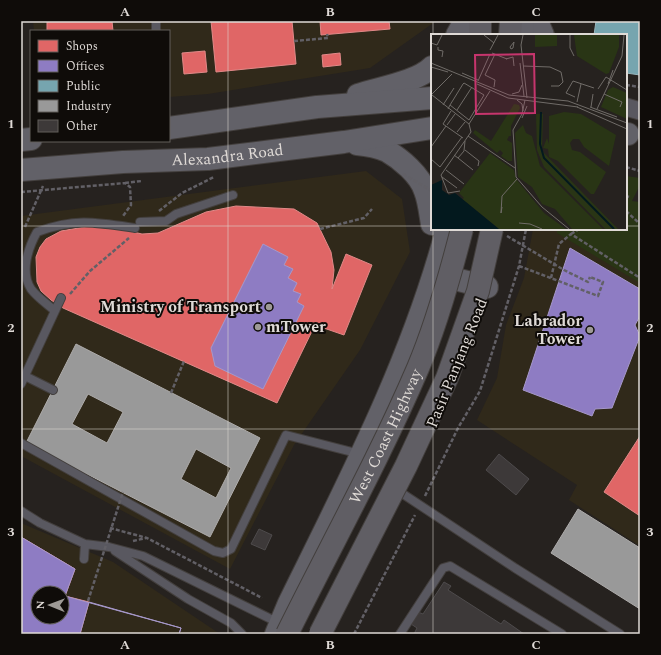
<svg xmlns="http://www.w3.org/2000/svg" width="661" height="655" viewBox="0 0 661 655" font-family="Spectral,serif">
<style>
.commercial{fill:#30291a;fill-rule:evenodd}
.green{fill:#293515}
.shops{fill:#e06666;stroke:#e08988;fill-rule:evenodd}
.offices{fill:#8e7cc3;stroke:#a698c9;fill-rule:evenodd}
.public{fill:#76a5af;stroke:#96b5bb}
.industry{fill:#999;stroke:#aeacab;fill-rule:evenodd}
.building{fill:#3d3939;stroke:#4e4b4c}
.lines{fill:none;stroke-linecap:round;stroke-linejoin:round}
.service-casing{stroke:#433f3d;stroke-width:10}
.minor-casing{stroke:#433f3d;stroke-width:19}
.primary-casing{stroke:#433f3d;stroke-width:24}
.trunk-casing{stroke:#433f3d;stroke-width:24}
.path{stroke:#626066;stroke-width:2.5;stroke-dasharray:4 2;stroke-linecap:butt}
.service{stroke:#595860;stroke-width:8}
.minor{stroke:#595860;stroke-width:17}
.primary{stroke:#626168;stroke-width:22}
.trunk{stroke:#605e64;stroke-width:22}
.trunk-bridge-casing{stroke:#433f3d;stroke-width:24;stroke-linecap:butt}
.path-bridge{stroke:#626066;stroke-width:2.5;stroke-dasharray:4 2;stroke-linecap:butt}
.trunk-bridge{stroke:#605e64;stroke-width:22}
.grid{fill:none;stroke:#dfdad6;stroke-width:1;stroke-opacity:0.55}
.poi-dot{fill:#9e9a96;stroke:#0f0c09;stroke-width:1.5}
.labels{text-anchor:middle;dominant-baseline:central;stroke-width:4;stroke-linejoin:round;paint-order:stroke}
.street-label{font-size:16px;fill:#dfdad6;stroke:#0f0c09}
.poi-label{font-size:16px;font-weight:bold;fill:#dfdad6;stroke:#0f0c09;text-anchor:end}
.inset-river{fill:none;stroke:#03191e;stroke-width:2}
.inset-road{fill:none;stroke:#706c68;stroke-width:1}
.view{fill:#c6356d;fill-opacity:0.15;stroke:#c6356d;stroke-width:2}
.inset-edge{fill:none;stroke:#dfdad6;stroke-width:2}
.neatline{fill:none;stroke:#dfdad6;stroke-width:1.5}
.grid-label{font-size:13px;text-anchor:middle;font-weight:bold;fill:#dfdad6}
</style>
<rect width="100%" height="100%" fill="#26221f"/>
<!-- commercial -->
<path class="commercial" d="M33,21H436L370,68L208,94L169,97V31H34Z
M366,171L402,199L410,252L360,350L294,445L230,569L21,456V216Z
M533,229H586L640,263V546L569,500L577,485L477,420L497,378L506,325L524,278Z
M21,523L113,562L220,634H21ZM38,593H62V617H38Z"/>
<!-- green -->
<path class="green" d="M626,176L640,178V185L632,201L640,202V283L557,233V229H626Z"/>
<!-- shops -->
<path class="shops" d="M47,21H112L113,31H47Z
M211,21H292L296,64L216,72Z
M320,21H389L390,29L321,35Z
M205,51L207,72L184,74L182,53Z
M340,53L341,65L323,67L322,55Z
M236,206L294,209L317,223L331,252L334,270L332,289L346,254L372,265L344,335L315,325L277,403L63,308L51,300L41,291L37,282L36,257L40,247L46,239L61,231L90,226L112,227L142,234L158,233L206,212Z
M640,436V516L604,492Z
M21,537L75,569L65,596L89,602L80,634H21ZM38,593H62V617H38Z"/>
<!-- offices -->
<path class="offices" d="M263,244L288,257L284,265L293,269L288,278L297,283L293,291L301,294L297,302L304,306L263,389L215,366L211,348Z
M570,248L640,289V316L635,325L640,336L612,408L595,409L592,416L523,390Z
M21,537L75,569L65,596L181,628L179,634H21ZM38,593H62V617H38Z
M89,602L181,628L179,634H80Z"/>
<!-- public -->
<path class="public" d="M596,21H640V75L626,73V35H594Z"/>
<!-- industry -->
<path class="industry" d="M76,344L260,438L210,537L26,443ZM88,394L123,412L107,443L72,424ZM196,449L231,468L216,498L181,479Z
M578,509L640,548V609L551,553Z"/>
<!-- building -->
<path class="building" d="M499,454L529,479L516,495L486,470Z
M259,529L272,535L265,550L251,544Z
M444,582L451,586L448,590L501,624L504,620L524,634H414L417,628L411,624L418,612L423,614Z"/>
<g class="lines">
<defs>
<path id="service" d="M156,31V21
M140,222L166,221L176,214L233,195
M54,310C47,304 37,297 31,289C20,272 28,248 37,232C75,218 95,222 135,228
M25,376L53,390
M21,384L61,298
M21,443L214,551L223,553L231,549L286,435L360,454
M403,494L515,568L620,634
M21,511L40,523L85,544L109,547L143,556L279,623
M115,551L188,599L231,623L242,634
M84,559L85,544
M400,634L443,568L450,566L562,634"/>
<path id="minor" d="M626,107L640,111"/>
<g id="primary">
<path d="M537,21L543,35"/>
<path d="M457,35L465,21"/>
<path d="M522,35L523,21"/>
<path d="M358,95C379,88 417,82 432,67"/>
<path d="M169,128L317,107L432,98"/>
<path d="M626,134H628"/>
<path d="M21,140L31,139"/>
<path d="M357,144C367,145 378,147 387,151C401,159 420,175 425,191C429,201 430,213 432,224"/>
<path id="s1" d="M21,170L123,162L208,159L344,142L432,128"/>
<path d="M434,291L455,279L487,287"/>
<path d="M276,634L289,603C349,481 412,361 447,229"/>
</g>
<path id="trunk" d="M480,35V21
M510,35L511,21"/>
</defs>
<!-- service casing -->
<use href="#service" class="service-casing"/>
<!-- minor casing -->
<use href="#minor" class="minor-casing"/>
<!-- primary casing -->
<use href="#primary" class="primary-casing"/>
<!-- trunk casing -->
<use href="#trunk" class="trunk-casing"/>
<!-- path -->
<path class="path" d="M294,41L328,38L327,34
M626,85L640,87
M626,167L640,171
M125,183L142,181
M21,192L125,183L130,187L131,205L123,216
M626,196L629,197
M159,211L182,193L214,177
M626,211L640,224
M25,227L43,186
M320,229L364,218L372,209
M571,234L579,229
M519,266L598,296L603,282L590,277
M551,278L559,244L571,234L640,278
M70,294L90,271L129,238
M171,393L184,361
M425,496L458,428L480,391L519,266L526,229
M110,528L147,538L262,598
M133,541L146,538
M354,634L415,515"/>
<!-- service -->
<use href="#service" class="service"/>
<!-- minor -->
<use href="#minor" class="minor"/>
<!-- primary -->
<use href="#primary" class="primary"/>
<!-- trunk -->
<use href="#trunk" class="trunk"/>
<defs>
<g id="trunk-bridge">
<path id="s2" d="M287,634C331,545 379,459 418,368C437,323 450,276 462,229"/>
<path d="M320,634L406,466L447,378L478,291L492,229"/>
</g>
</defs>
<!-- trunk-bridge casing -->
<use href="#trunk-bridge" class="trunk-bridge-casing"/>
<!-- path-bridge -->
<path class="path-bridge" d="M403,174L432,191
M507,236L564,270L588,282L590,277
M88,601L123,492"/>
<!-- trunk-bridge -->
<use href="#trunk-bridge" class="trunk-bridge"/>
</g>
<!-- grid -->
<path class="grid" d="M228,21V634M433,21V35M21,226H432M626,226H640M433,229V634M21,429H640"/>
<!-- markers -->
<g class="poi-dot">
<circle cx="269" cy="307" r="4"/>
<circle cx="258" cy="327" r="4"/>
<circle cx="590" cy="330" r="4"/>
</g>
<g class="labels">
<!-- street labels -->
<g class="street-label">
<text stroke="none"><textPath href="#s1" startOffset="207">Alexandra Road</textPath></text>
<text transform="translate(457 363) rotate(-68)">Pasir Panjang Road</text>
<text stroke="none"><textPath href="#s2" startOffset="221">West Coast Highway</textPath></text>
</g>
<!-- poi labels -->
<g class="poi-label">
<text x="261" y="307">Ministry of Transport</text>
<text x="582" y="321">Labrador<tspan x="582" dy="18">Tower</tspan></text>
<text x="266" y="327" text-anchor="start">mTower</text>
</g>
</g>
<!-- overview -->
<g transform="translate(431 34)">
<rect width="196" height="196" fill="#26221f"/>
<path d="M104,1H126V12L104,13ZM143,1H188V13L178,39L175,40L146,22ZM182,53L196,59V85L170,73L177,56ZM83,70L88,71L89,74L80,92V102H78L76,106L81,109V127H77L70,122L72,119L69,116L66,119L42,99L44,96L60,107ZM133,78L150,80L185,101L178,132L153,113L148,105H142L139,109L141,116L149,118L175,138L163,160H160L127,127L118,123L117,115L112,114L116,104L118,110V82ZM105,80H112L111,116L113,119L187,195H174L113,133L106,116ZM92,91L95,99L101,102L109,132L172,195H141L124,175L111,170L101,153L87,143L84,99ZM59,119L83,136L85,145L113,179L135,195H68L31,165L33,164L28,159Z" fill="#293515"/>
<path d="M11,146V156L18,161L24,159L68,195H0V151Z" fill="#03191e"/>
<path class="inset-river" d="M110,78L109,110L113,124L183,195"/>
<path class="inset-road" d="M53,1L63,9M92,1L90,11L96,64M139,1V14L143,22M83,8L82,14L80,15L79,13ZM0,9L6,11L11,1M7,13V16L12,17L11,23M59,16L67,1M61,19L76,25M75,25L82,23L83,32M0,29L78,61L137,67L196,89M89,29L93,62M92,32L119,33L130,38L132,48L128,52H120M0,33L17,38M31,39L47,46M47,47L59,20M46,50L77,64L147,73M177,50L182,36M63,53L64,46L54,41L64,20M167,55L175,43L196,56M81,60L88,58L91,51M173,60L191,68L189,73M0,61L21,40M1,61L38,90L59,57M144,63L135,59L142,47L163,54M86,66L91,70L92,77M94,66L91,80L82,96L85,143L111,173L138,195M146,68L150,50M12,71L23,54M146,73L196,95M159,73L186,83M160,73L162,60M17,75L19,71L32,50L33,49L53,61L38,86L19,71M166,75L191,22L193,1M26,76L41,53M20,77L12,90L32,104M91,84L96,72M16,91L24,80M26,98L34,88M37,102L84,134M0,113L15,92M34,116L48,127L47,132M23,121L27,124L33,117L34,107M27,124L42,136M0,125L9,133L31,103M15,136L33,150M11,143L26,154M29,157L17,159L10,141L40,98L38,90M71,173L70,179L71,162L86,145M88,189L99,190L111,195"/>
<path class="view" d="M103,20L104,79L45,80L44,21Z"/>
<rect width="196" height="196" class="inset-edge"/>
</g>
<!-- border -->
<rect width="661" height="655" fill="none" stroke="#0f0c09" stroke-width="44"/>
<!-- legend -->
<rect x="30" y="30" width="140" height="112" fill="#0f0c09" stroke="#625e5b"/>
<rect x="38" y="40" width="20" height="12" fill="#e06666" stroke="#625e5b"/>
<text x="66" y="50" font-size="12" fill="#dfdad6">Shops</text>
<rect x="38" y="60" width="20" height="12" fill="#8e7cc3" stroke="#625e5b"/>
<text x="66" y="70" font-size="12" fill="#dfdad6">Offices</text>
<rect x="38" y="80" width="20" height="12" fill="#76a5af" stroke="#625e5b"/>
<text x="66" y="90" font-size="12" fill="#dfdad6">Public</text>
<rect x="38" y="100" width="20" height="12" fill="#999999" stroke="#625e5b"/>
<text x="66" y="110" font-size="12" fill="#dfdad6">Industry</text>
<rect x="38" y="120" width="20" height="12" fill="#3d3939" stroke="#625e5b"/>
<text x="66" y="130" font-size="12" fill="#dfdad6">Other</text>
<!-- north arrow -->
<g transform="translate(50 605) rotate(271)"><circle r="19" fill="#0f0c09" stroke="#625e5b"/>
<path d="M0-3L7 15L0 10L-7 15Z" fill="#9e9a96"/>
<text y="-6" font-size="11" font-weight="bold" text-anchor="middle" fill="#dfdad6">N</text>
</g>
<rect x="22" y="22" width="617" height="611" class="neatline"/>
<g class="grid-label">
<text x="125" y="16">A</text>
<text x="330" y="16">B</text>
<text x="536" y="16">C</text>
<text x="11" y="128">1</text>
<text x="650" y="128">1</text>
<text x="11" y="332">2</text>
<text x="650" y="332">2</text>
<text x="11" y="536">3</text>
<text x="650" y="536">3</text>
<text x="125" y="649">A</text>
<text x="330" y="649">B</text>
<text x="536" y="649">C</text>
</g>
</svg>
